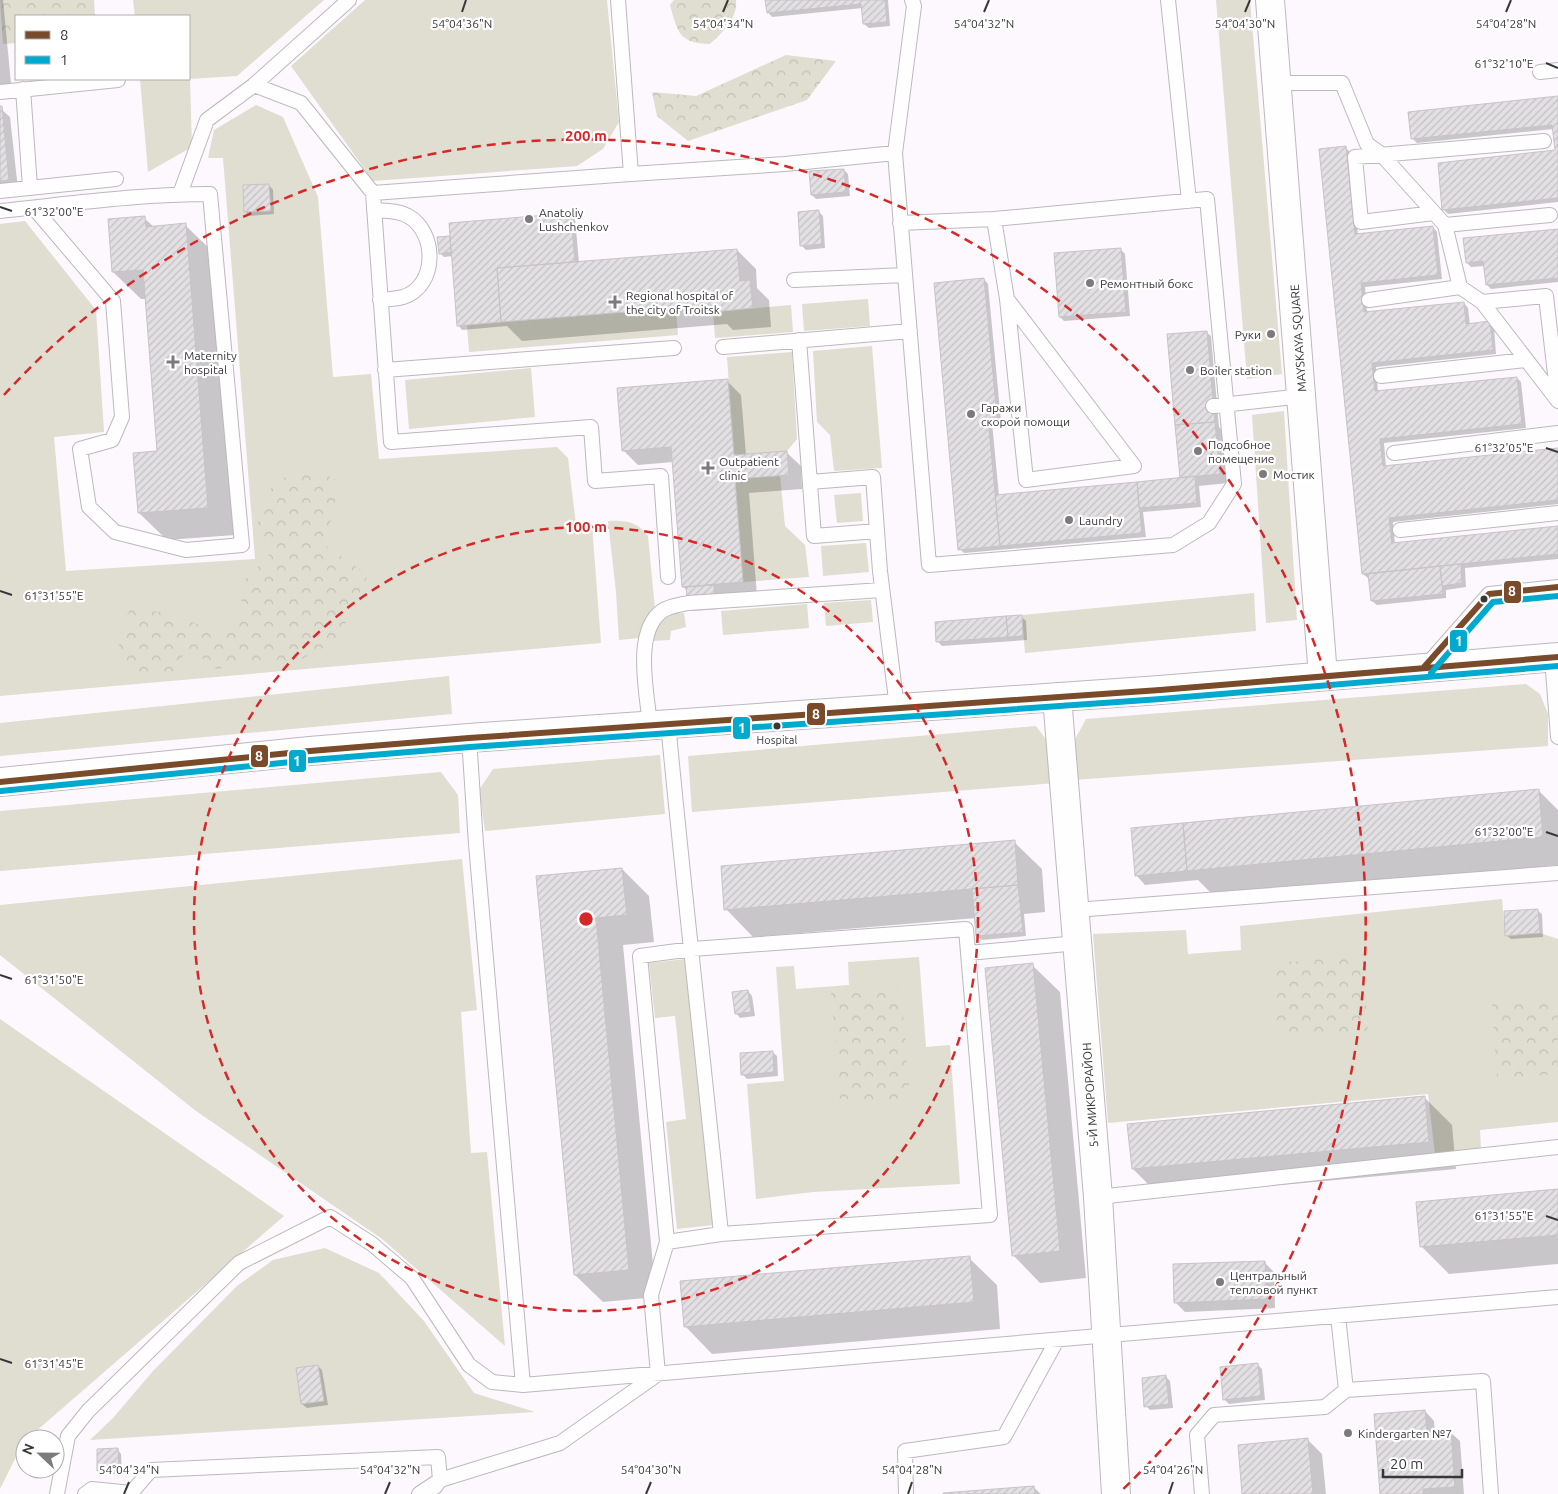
<svg xmlns="http://www.w3.org/2000/svg" width="1558" height="1494" viewBox="0 0 1558 1494" font-family="Ubuntu,sans-serif">
<style>
.grass{fill:#dfded0}
.forest{fill:url(#forest-crowns)}
.shadow{fill:#0003}
.building{fill:url(#building-hatch);stroke:#c7c3c7}
.lines{fill:none;stroke-linecap:round;stroke-linejoin:round}
.lane-casing{stroke:#bcb9bd;stroke-width:16}
.street-casing{stroke:#bcb9bd;stroke-width:30}
.lane{stroke:#fffeff;stroke-width:14}
.street{stroke:#fffeff;stroke-width:28}
.bus-1-casing{stroke:#fff;stroke-width:10}
.bus-2-casing{stroke:#fff;stroke-width:10}
.bus-1{stroke:#7a4b2a;stroke-width:6}
.bus-2{stroke:#00a9ce;stroke-width:6}
.ticks{fill:none;stroke:#39363a;stroke-width:2}
.ring{fill:none;stroke:#d62828;stroke-width:2.5;stroke-dasharray:9 6}
.poi-dot{fill:#7d7a7e;stroke:#fff;stroke-width:2}
.bus-dot{fill:#39363a;stroke:#fff;stroke-width:2}
.labels{text-anchor:middle;dominant-baseline:central;stroke-width:4.5;stroke-linejoin:round;paint-order:stroke}
.bus-label{font-size:11px;fill:#39363a;stroke:#fff}
.poi-label{font-size:12px;fill:#39363a;stroke:#fff;text-anchor:start}
.street-label{font-size:12px;fill:#39363a;stroke:#fff}
.ticks-label{font-size:12px;text-anchor:middle;fill:#39363a;stroke:#fff;stroke-width:4.5;stroke-linejoin:round;paint-order:stroke}
.centre{fill:#d62828;stroke:#fff;stroke-width:2.5}
.ring-label{font-size:15px;text-anchor:middle;font-weight:bold;fill:#d62828;stroke:#fff;stroke-width:4.5;stroke-linejoin:round;paint-order:stroke}
.line-badge{stroke:#fff;stroke-width:2}
.badge-label{font-size:14px;text-anchor:middle;font-weight:bold;fill:#fff}
</style>
<defs>
<pattern id="forest-crowns" width="20" height="18" patternUnits="userSpaceOnUse" patternTransform="scale(1.25)"><rect width="20" height="18" fill="#dfded0"/><path d="M2 6a3 3 0 1 1 6 0M12 15a3 3 0 1 1 6 0" fill="none" stroke="#c0bfb3"/></pattern>
<pattern id="building-hatch" width="6" height="6" patternUnits="userSpaceOnUse" patternTransform="scale(1.25)"><rect width="6" height="6" fill="#e3e0e4"/><path d="M-1 1l2-2M0 6l6-6M5 7l2-2" fill="none" stroke="#c4c1c4"/></pattern>
</defs>
<rect width="100%" height="100%" fill="#fcf8fd"/>
<!-- grass -->
<path class="grass" d="M133,0H324L237,76L190,79L192,147L148,172L140,79H189V16H135Z
M365,0H607L619,122L603,149L577,166L373,181L291,66Z
M1216,0H1250L1282,374L1247,379Z
M256,105L283,117L318,197L333,377L371,374L379,459L557,447L568,458L576,524L592,525L601,643L0,696V224L25,221L96,310L104,432L54,437L66,571L255,559L223,158H208L214,130Z
M868,299L870,326L804,331L802,304Z
M791,305L793,332L715,338L713,312Z
M676,308L678,335L469,352L467,325Z
M872,346L882,468L834,471L830,435L817,422L813,351Z
M792,352L797,439L787,451L734,455L727,357Z
M531,368L535,417L409,429L405,380Z
M1284,411L1297,620L1266,623L1252,415Z
M780,475L785,526L805,545L809,577L743,582L735,479Z
M861,493L863,521L837,523L834,495Z
M608,521C625,520 637,521 648,536L655,609C645,617 641,625 639,638L619,640L616,592Z
M866,543L869,572L823,576L821,546Z
M1254,593L1256,631L1025,653L1022,615Z
M871,600L873,622L826,626L824,603Z
M807,604L809,628L723,635L721,611Z
M674,613H684L686,627L671,631L670,640L652,641C656,627 661,620 674,613Z
M449,676L452,714L0,756V723Z
M1526,684L1540,694L1548,714V746L1074,780L1072,745L1086,719Z
M1036,726L1054,750L1056,783L692,812L688,756Z
M660,755L665,814L485,831L479,790L493,769Z
M441,772L458,795L460,833L0,871V811Z
M462,859L477,1010L461,1012L471,1153L487,1152L505,1346L382,1239L196,1111L0,955V905Z
M1502,899L1505,935L1540,933L1558,939V1122L1480,1130L1481,1151L1435,1155L1428,1094L1108,1123L1093,934L1186,930L1188,954L1241,950L1240,926Z
M919,957L926,1047L950,1045L960,1184L813,1192L756,1199L747,1084L784,1081L776,967L794,966L796,989L849,985L848,962Z
M686,959L714,1225L677,1229L666,1122L686,1119L675,1016L655,1018L649,963Z
M0,1019L284,1216L27,1439H25L0,1489Z
M325,1248L379,1273L424,1321L474,1393L535,1412L90,1440L113,1418L153,1371L237,1286L273,1260Z"/>
<!-- forest -->
<path class="forest" d="M0,0H94L95,16H16V43L3,44Z
M674,0H736C738,18 723,32 710,44C679,43 678,33 670,5Z
M786,55L836,61L807,100L688,141L657,116L652,92L696,96Z
M307,465L340,482L325,545L368,575L337,641L296,662L214,669L206,660L185,652L173,672L135,673L120,659L119,641L130,608L173,614L216,632L243,618L240,584L269,556L257,525L273,484Z
M1363,956L1368,1031L1278,1037L1273,963Z
M901,986L910,1098L840,1103L831,992Z
M1558,999V1074L1497,1078L1492,1003Z"/>
<!-- shadow -->
<path class="shadow" d="M0,0H3L12,94L0,96Z
M767,0H888L890,26L869,28L864,24L863,8L772,17L768,12Z
M1558,98V202L1448,214L1444,210L1556,152L1554,129L1417,143L1413,139L1410,113Z
M0,108L10,117L18,189L0,191Z
M1345,147L1350,152L1358,235L1433,227L1437,232L1442,279L1365,287L1367,313L1464,303L1468,308L1470,325L1489,323L1494,327L1496,354L1376,367L1378,392L1517,378L1521,382L1526,428L1384,443L1386,467L1558,450V504L1393,522L1395,544L1558,527V559L1465,568L1466,587L1446,590V598L1377,605L1372,601L1370,578H1368L1363,574Z
M844,170L848,174L850,196L816,199L812,195Z
M269,185L273,190L274,214L249,216L245,211Z
M819,212L823,216L825,248L806,250L801,245Z
M571,214L575,218L579,263L737,250L756,269L757,288L769,300L771,327L733,330L727,324L522,341L507,326L462,330L458,325L453,256L444,257L440,253L438,238Z
M144,218L154,227L185,225L213,252L235,535L167,540L139,513L158,452L146,299H141L113,272Z
M1558,230V282L1491,289L1487,285L1485,266L1471,267L1467,263Z
M1121,250L1125,254L1130,316L1064,321L1060,317Z
M984,279L988,284L1001,421L992,422L999,496L1183,479L1206,332L1211,336L1219,427L1224,432L1228,483L1199,486L1201,507L1143,512L1146,537L964,553L960,549Z
M727,381L741,395L746,455L786,452L801,466L802,489L749,493L757,596L718,599L719,609L693,611L689,607L688,591L683,587L673,462L638,465L623,450Z
M1021,616L1026,621L1027,640L942,646L938,642Z
M1538,790L1558,810V865L1216,898L1198,880L1145,885L1136,875Z
M1014,842L1042,869L1045,912L1024,914L1026,936L982,940L977,936L976,918L753,937L726,909Z
M622,869L649,896L654,942L623,945L656,1297L603,1302L575,1275L537,877Z
M1537,910L1542,914L1543,937L1511,939L1506,935Z
M1032,965L1060,992L1086,1278L1040,1283L1013,1255Z
M748,991L752,996L755,1016L740,1018L736,1013Z
M772,1052L777,1056L778,1076L747,1079L743,1075Z
M1425,1098L1452,1125L1456,1169L1160,1196L1133,1169Z
M1558,1190V1264L1449,1274L1421,1246Z
M969,1258L997,1285L1000,1329L712,1354L685,1326Z
M1265,1263L1274,1272L1275,1308L1185,1312L1175,1302Z
M1258,1365L1262,1369L1265,1400L1229,1404L1224,1399Z
M318,1366L322,1370L328,1405L307,1408L302,1404Z
M1166,1377L1170,1381L1173,1408L1150,1410L1146,1406Z
M1425,1411L1434,1421L1435,1433L1450,1432L1460,1441L1464,1494H1381Z
M1308,1440L1322,1454L1326,1494H1243Z
M117,1449L121,1454L122,1474H103L98,1470Z
M1033,1487L1041,1494H951Z"/>
<!-- building -->
<path class="building" d="M765,0H885L887,22L863,24L861,4L767,13Z
M1558,96V198L1442,210L1438,163L1555,150L1552,125L1411,139L1408,112Z
M0,106H2L9,180L0,181Z
M1346,146L1355,234L1433,226L1438,275L1361,283L1364,312L1464,302L1466,324L1490,321L1493,350L1372,363L1375,391L1517,377L1522,424L1380,439L1383,466L1558,448V500L1389,518L1392,543L1558,526V554L1362,574L1319,149Z
M844,169L846,192L811,195L809,171Z
M269,184L271,211L244,212L243,185Z
M819,210L822,244L800,246L798,212Z
M571,213L575,262L497,268L501,322L457,326L449,223Z
M145,216L146,227L186,223L208,508L138,513L133,453L157,451L143,270L112,272L108,219Z
M1558,229V278L1486,285L1483,261L1466,263L1463,238Z
M450,236L451,252L439,254L437,237Z
M1121,248L1126,312L1059,317L1054,253Z
M737,249L740,281L750,280L753,308L713,312L712,305L501,322L497,268Z
M984,278L997,417L988,418L1000,546L958,550L934,283Z
M1207,331L1215,422L1175,425L1167,334Z
M728,379L734,455L787,451L789,475L735,479L743,582L682,587L671,447L622,451L617,388Z
M1215,422L1220,474L1180,478L1175,425Z
M1195,476L1197,503L1139,508L1137,482Z
M1137,482L1142,533L1000,546L995,495Z
M1461,564L1462,583L1442,586L1440,566Z
M1440,566L1443,594L1371,601L1368,574Z
M714,585L715,605L688,607L686,587Z
M1022,615L1023,636L1008,637L1006,616Z
M1006,616L1008,637L936,642L935,622Z
M1539,789L1543,837L1187,871L1183,823Z
M1183,823L1187,871L1135,876L1131,828Z
M1015,840L1018,885L724,910L721,866Z
M622,868L627,915L596,918L629,1270L574,1275L536,876Z
M1018,885L1023,932L976,936L972,889Z
M1538,909L1540,933L1505,936L1504,911Z
M1033,963L1060,1251L1012,1256L985,968Z
M748,990L751,1012L735,1014L732,992Z
M773,1051L774,1072L741,1075L740,1053Z
M1425,1096L1429,1142L1132,1169L1127,1124Z
M1558,1189V1235L1420,1247L1416,1202Z
M970,1256L974,1302L684,1327L680,1281Z
M1265,1261L1267,1299L1174,1303L1173,1264Z
M1258,1363L1261,1396L1223,1400L1220,1367Z
M318,1365L324,1401L301,1404L296,1368Z
M1166,1375L1169,1404L1144,1407L1142,1378Z
M1425,1410L1427,1432L1451,1430L1455,1487L1423,1489V1494H1380L1374,1414Z
M1308,1438L1313,1494H1242L1238,1445Z
M118,1448L119,1470L97,1471V1449Z
M1034,1486L1035,1494H943V1493Z"/>
<g class="lines">
<defs>
<path id="lane" d="M618,0L631,174L373,193L391,442L591,427L595,481L661,476L668,577
M912,0L914,6L895,153L929,565L1173,545L1209,523L1234,484L1207,199L994,219
M1168,0L1189,201
M1540,72L1558,70
M1278,83H1342L1367,144L1381,154L1445,225L1460,287L1482,302L1558,401
M254,85L301,103L373,193
M23,89L30,187
M0,92L118,80
M631,174L785,164L895,153
M0,191L116,179
M180,194L207,120L254,85L349,0
M374,210C386,211 397,210 408,216C437,232 438,286 403,297C396,299 388,299 380,300
M0,211C69,204 140,194 210,194L242,545L186,550L115,532L89,507L80,449L112,440L122,417L113,301L34,208
M1434,213L1361,222L1355,157L1544,141
M900,223L994,219L1007,299L1026,480L1134,466L1007,299
M1445,225L1550,215
M794,280L905,275
M1369,300L1460,287
M1482,302L1546,296L1558,400
M799,340L814,536L877,531
M723,347L910,331
M385,370L674,348
M1381,376L1526,360
M1213,406L1302,396
M1394,453L1558,433
M810,482L873,477L880,571L897,708
M1400,530L1558,513
M1552,657L1558,737
M1425,667L1489,594L1558,587
M650,725C647,693 633,632 662,611C669,606 679,605 688,603L882,590
M469,738L476,844L523,1385
M1075,910L1558,873
M968,953L1078,943
M1098,1197L1558,1147
M667,1242L640,956L692,949L966,929L990,1215L721,1234C704,1064 684,893 668,723
M1338,1316L1346,1390
M57,1494L68,1436L88,1411L239,1263L330,1217L372,1244L412,1278L469,1365L492,1382L523,1385L1558,1297
M85,1494L92,1489L131,1493L151,1470L438,1457L440,1480L435,1487
M419,1494L440,1480L560,1443L658,1374L651,1295L667,1242L721,1234
M906,1494L905,1451L1004,1437L1057,1340
M1202,1494L1197,1435L1214,1415L1325,1407L1346,1390L1483,1381L1491,1494"/>
<path id="street" d="M1270,0L1323,676
M1057,697L1098,1197L1116,1494
M0,782L310,751L469,738L1160,690L1558,657"/>
</defs>
<!-- lane casing -->
<use href="#lane" class="lane-casing"/>
<!-- street casing -->
<use href="#street" class="street-casing"/>
<!-- lane -->
<use href="#lane" class="lane"/>
<!-- street -->
<use href="#street" class="street"/>
<defs>
<path id="bus-1" d="M1424,667L1489,594L1558,587
M0,782L310,751L469,738L1160,690L1558,657"/>
<path id="bus-2" d="M1431,673L1493,602L1558,596
M1,791L311,760L470,747L1161,699L1558,666"/>
</defs>
<!-- bus-1 casing -->
<use href="#bus-1" class="bus-1-casing"/>
<!-- bus-2 casing -->
<use href="#bus-2" class="bus-2-casing"/>
<!-- bus-1 -->
<use href="#bus-1" class="bus-1"/>
<!-- bus-2 -->
<use href="#bus-2" class="bus-2"/>
</g>
<!-- ticks -->
<path class="ticks" d="M462,12L466,0M723,12L728,0M984,12L989,0M1245,12L1250,0M1506,12L1511,0M1546,63L1558,68M0,207L12,211M1546,448L1558,452M0,591L12,595M1546,832L1558,836M0,975L12,979M1546,1216L1558,1220M0,1359L12,1363M124,1494L129,1482M385,1494L390,1482M646,1494L651,1482M908,1494L912,1482M1169,1494L1173,1482"/>
<!-- distance rings -->
<g class="ring">
<circle cx="586" cy="919" r="392"/>
<path d="M4 395A783 783 0 1 1 1120 1492"/>
</g>
<!-- markers -->
<g class="poi-dot">
<circle cx="529" cy="219" r="5"/>
<circle cx="1090" cy="283" r="5"/>
<path d="M612.5 294.5h5v5h5v5h-5v5h-5v-5h-5v-5h5z"/>
<circle cx="1271" cy="334" r="5"/>
<path d="M170.5 354.5h5v5h5v5h-5v5h-5v-5h-5v-5h5z"/>
<circle cx="1190" cy="370" r="5"/>
<circle cx="971" cy="414" r="5"/>
<circle cx="1198" cy="451" r="5"/>
<path d="M705.5 460.5h5v5h5v5h-5v5h-5v-5h-5v-5h5z"/>
<circle cx="1263" cy="474" r="5"/>
<circle cx="1069" cy="520" r="5"/>
<circle cx="1220" cy="1282" r="5"/>
<circle cx="1348" cy="1433" r="5"/>
</g>
<g class="bus-dot">
<circle cx="1484" cy="599" r="4.5"/>
<circle cx="777" cy="726" r="4.5"/>
</g>
<g class="labels">
<!-- bus labels -->
<g class="bus-label">
<text x="777" y="740">Hospital</text>
</g>
<!-- poi labels -->
<g class="poi-label">
<text x="539" y="212">Anatoliy<tspan x="539" dy="14">Lushchenkov</tspan></text>
<text x="1100" y="283">Ремонтный бокс</text>
<text x="626" y="295">Regional hospital of<tspan x="626" dy="14">the city of Troitsk</tspan></text>
<text x="1261" y="334" text-anchor="end">Руки</text>
<text x="184" y="355">Maternity<tspan x="184" dy="14">hospital</tspan></text>
<text x="1200" y="370">Boiler station</text>
<text x="981" y="407">Гаражи<tspan x="981" dy="14">скорой помощи</tspan></text>
<text x="1208" y="444">Подсобное<tspan x="1208" dy="14">помещение</tspan></text>
<text x="719" y="461">Outpatient<tspan x="719" dy="14">clinic</tspan></text>
<text x="1273" y="474">Мостик</text>
<text x="1079" y="520">Laundry</text>
<text x="1230" y="1275">Центральный<tspan x="1230" dy="14">тепловой пункт</tspan></text>
<text x="1358" y="1433">Kindergarten №7</text>
</g>
<!-- street labels -->
<g class="street-label">
<text transform="translate(1298 338) rotate(-94)">MAYSKAYA SQUARE</text>
<text transform="translate(1090 1095) rotate(-94)">5-Й МИКРОРАЙОН</text>
</g>
</g>
<g class="ticks-label">
<text x="462" y="28">54°04'36"N</text>
<text x="723" y="28">54°04'34"N</text>
<text x="984" y="28">54°04'32"N</text>
<text x="1245" y="28">54°04'30"N</text>
<text x="1506" y="28">54°04'28"N</text>
<text x="1504" y="68">61°32'10"E</text>
<text x="54" y="216">61°32'00"E</text>
<text x="1504" y="452">61°32'05"E</text>
<text x="54" y="600">61°31'55"E</text>
<text x="1504" y="836">61°32'00"E</text>
<text x="54" y="984">61°31'50"E</text>
<text x="1504" y="1220">61°31'55"E</text>
<text x="54" y="1368">61°31'45"E</text>
<text x="129" y="1474">54°04'34"N</text>
<text x="390" y="1474">54°04'32"N</text>
<text x="651" y="1474">54°04'30"N</text>
<text x="912" y="1474">54°04'28"N</text>
<text x="1173" y="1474">54°04'26"N</text>
</g>
<circle cx="586" cy="919" r="8" class="centre"/>
<g class="ring-label">
<text x="586" y="141">200 m</text>
<text x="586" y="532">100 m</text>
</g>
<g class="line-badge">
<rect x="1503" y="580" width="19" height="24" rx="5" fill="#7a4b2a"/>
<rect x="1449" y="629" width="19" height="24" rx="5" fill="#00a9ce"/>
<rect x="806" y="702" width="20" height="24" rx="5" fill="#7a4b2a"/>
<rect x="732" y="716" width="19" height="24" rx="5" fill="#00a9ce"/>
<rect x="250" y="744" width="19" height="24" rx="5" fill="#7a4b2a"/>
<rect x="288" y="749" width="19" height="24" rx="5" fill="#00a9ce"/>
</g>
<g class="badge-label">
<text x="1512" y="596">8</text>
<text x="1459" y="646">1</text>
<text x="816" y="719">8</text>
<text x="742" y="733">1</text>
<text x="259" y="761">8</text>
<text x="297" y="766">1</text>
</g>
<!-- legend -->
<rect x="15" y="15" width="175" height="65" fill="#ffffff" stroke="#b0afb0"/>
<rect x="25" y="31" width="25" height="8" fill="#7a4b2a" stroke="#b0afb0"/>
<text x="60" y="40" font-size="15" fill="#39363a">8</text>
<rect x="25" y="56" width="25" height="8" fill="#00a9ce" stroke="#b0afb0"/>
<text x="60" y="65" font-size="15" fill="#39363a">1</text>
<!-- north arrow -->
<g transform="translate(40 1454) rotate(292)"><circle r="24" fill="#ffffff" stroke="#b0afb0"/>
<path d="M0-4L9 19L0 12L-9 19Z" fill="#7d7a7e"/>
<text y="-8" font-size="14" font-weight="bold" text-anchor="middle" fill="#39363a">N</text>
</g>
<!-- scale -->
<path d="M1383 1469v8h79v-8" fill="none" stroke="#39363a" stroke-width="2.5"/>
<text x="1390" y="1469" font-size="15" fill="#39363a" stroke="#ffffff" stroke-width="4" paint-order="stroke">20 m</text>
</svg>
